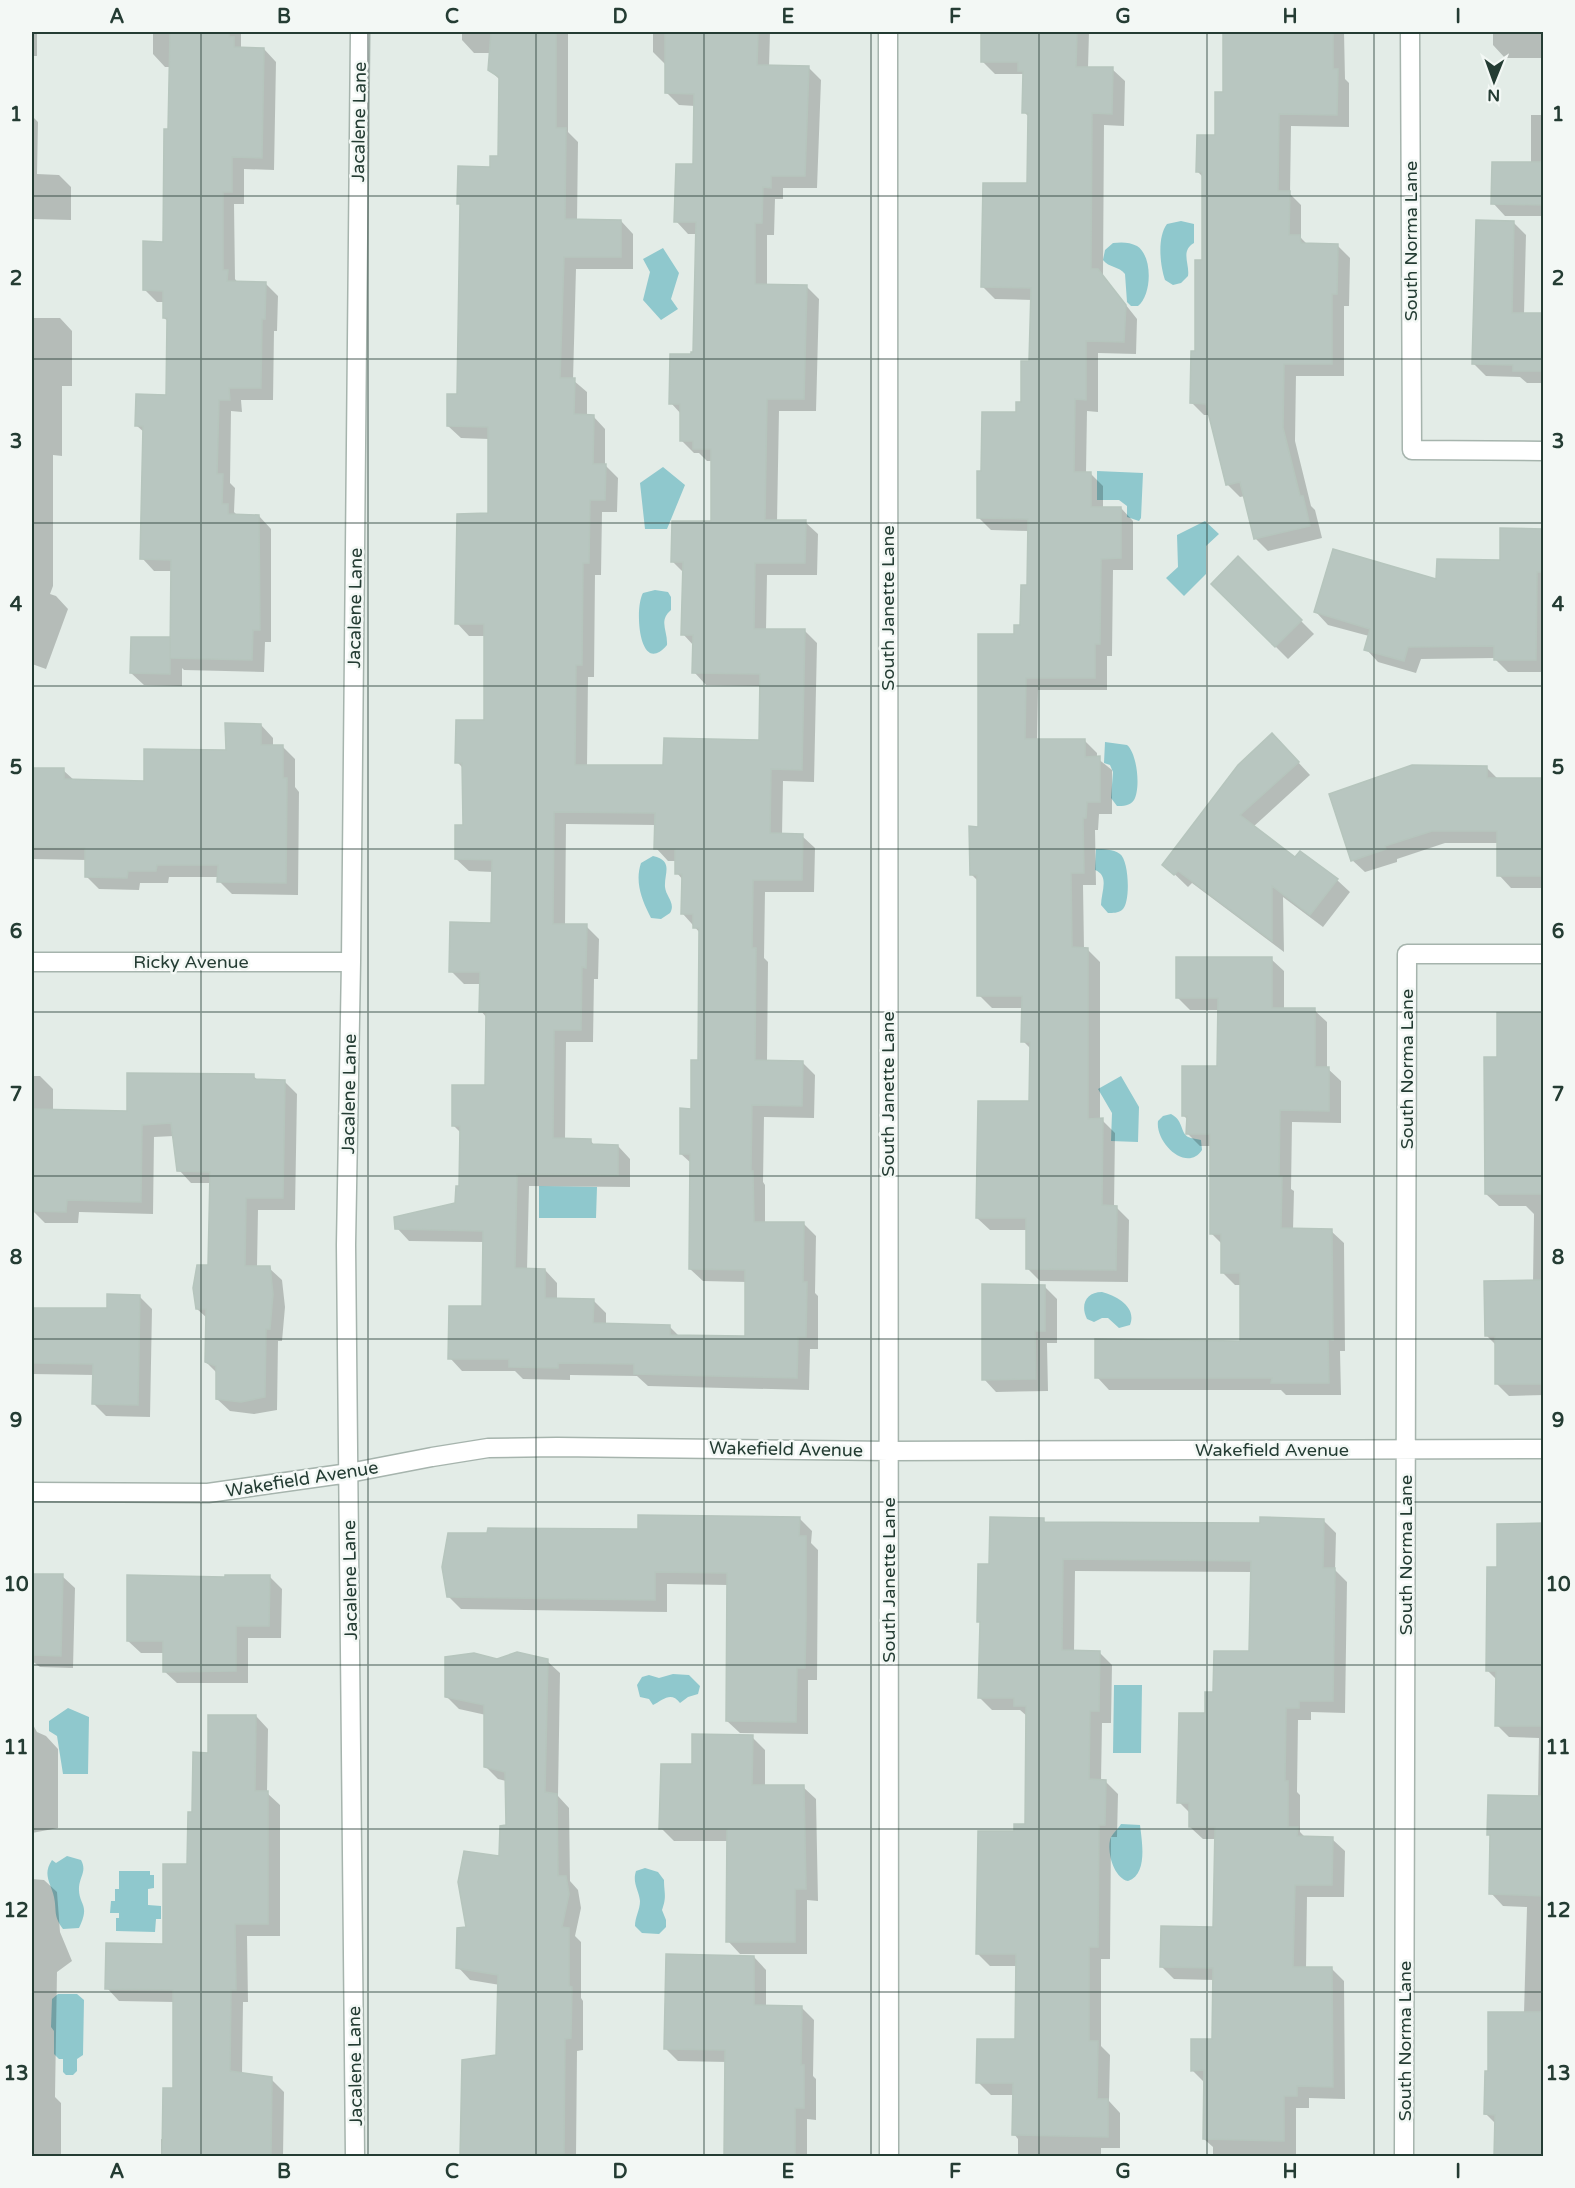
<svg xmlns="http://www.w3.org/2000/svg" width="1575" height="2188" viewBox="0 0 1575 2188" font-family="'Varela Round',sans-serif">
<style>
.water{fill:#8fc8cd}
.shadow{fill:#0003;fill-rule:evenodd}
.building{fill:#b8c6c0;stroke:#b6c5bd;stroke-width:1.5;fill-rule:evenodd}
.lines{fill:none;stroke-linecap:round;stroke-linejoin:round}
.minor-casing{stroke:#a6b4ad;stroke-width:21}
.minor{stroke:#fff;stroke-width:18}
.grid{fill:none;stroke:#243c33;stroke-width:1.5;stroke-opacity:0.55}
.labels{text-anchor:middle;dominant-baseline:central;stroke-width:5;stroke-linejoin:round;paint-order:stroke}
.street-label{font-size:18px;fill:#243c33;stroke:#f3f8f5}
.neatline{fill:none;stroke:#243c33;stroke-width:2}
.grid-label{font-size:20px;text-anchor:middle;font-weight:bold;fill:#243c33}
</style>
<rect width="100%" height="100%" fill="#e3ece7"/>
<!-- water -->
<path class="water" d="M1181,221L1194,224V243C1180,251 1190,264 1188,276L1181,283L1173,285L1165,280C1160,265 1157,237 1167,224Z
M1113,243C1121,242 1130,242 1137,246C1153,256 1152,295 1138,306H1131L1127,302L1125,274C1119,266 1109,268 1103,260L1105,250Z
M663,248L679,273L671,299L678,309L661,320L643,300L650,272L643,259Z
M663,467L685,485L667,529H645L640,483Z
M1097,471L1143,473L1141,518L1139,521L1127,517V506L1119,500H1097Z
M1205,521L1219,534L1206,546V574L1184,596L1166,578L1178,567L1177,535Z
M655,590L668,592L671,597V610C658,621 668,631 667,645C639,678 634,608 643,593Z
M1105,742L1127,745C1137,753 1141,788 1134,800C1130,806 1123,806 1117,806L1111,798L1113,772L1110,765L1104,763Z
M1096,849C1103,849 1113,849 1120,854C1129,860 1131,903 1122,910C1118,913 1113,913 1108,913L1101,905C1101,892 1110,876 1095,870Z
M653,856C674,861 664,873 665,887C666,897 676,903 670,913L661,919L651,918L649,914C641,898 635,881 641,863Z
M1121,1076L1139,1107L1138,1142L1111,1141L1112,1113L1098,1089Z
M1171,1114C1185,1121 1179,1135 1191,1138C1194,1139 1198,1139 1201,1140L1202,1150C1187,1173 1155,1143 1158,1121L1163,1116Z
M539,1186L597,1187L596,1218H539Z
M1102,1292C1117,1296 1137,1307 1130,1325L1119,1328L1108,1318H1102L1094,1322L1087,1319C1080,1305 1086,1292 1102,1292Z
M673,1674L689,1675L700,1686L698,1694L688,1697L680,1703C671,1691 663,1700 653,1705L649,1699L640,1697L637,1685L642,1677L649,1675L659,1678Z
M1114,1685H1142L1141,1753H1113Z
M68,1708L89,1717L88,1774H63L57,1736L49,1731V1721Z
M1121,1824L1140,1825C1142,1842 1148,1874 1128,1881C1114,1878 1107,1853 1110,1840C1111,1835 1118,1829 1121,1824Z
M67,1856L81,1860C87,1871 80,1876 79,1887C78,1906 91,1903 79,1928L63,1929C53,1915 57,1912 54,1897C51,1883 42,1875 52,1860L56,1863Z
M645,1868L658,1872L664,1880C664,1893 667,1896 662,1910L666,1920V1927L659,1934L642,1933L635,1926C635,1917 640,1910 640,1901C639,1890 632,1883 636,1871Z
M119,1871H150V1875H154V1888L148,1889V1905L161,1906V1919H156L155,1932L116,1931V1918H119V1913H110L111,1901H115V1889H119Z
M58,1994H77L84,2000L83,2055L77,2059V2071L73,2075H66L63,2072V2059H59L54,2054V2031L51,2027L52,1999Z"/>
<!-- shadow -->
<path class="shadow" d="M32,32H37V56H32Z
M153,32H241V47L244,49H264L276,62L274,170L244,169V204H234L235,279L238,283H265L278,296L277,331H274L273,400H241L242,412L231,411L230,483L235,488L234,512L238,516H259L271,529V642H265L264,672L184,670L182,668V686L144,685L131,673L132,638H172V571H154L142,558L145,433L137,426L167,396L169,322L164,318L165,302H157L145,290L164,243L169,131L170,67H165L153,54Z
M462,32H568V132L578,142L577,221H621L633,234V269H576L573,380L587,392V416H593L605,429V465L618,478L617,512H602L601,575H595L594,677H588L587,767H665L760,742L761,686L706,685L694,672V646L683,634L684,573L673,562L712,523L713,461H707L699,453H694L681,440L682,415L671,403L695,354L697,234H688L676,221L694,165L695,106L679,105L667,93L666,65L653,52V32H770L769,67H808L821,80L817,188H783V199H775L774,235H767V286H806L819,299L816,411H779L777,522H805L818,534L817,575H767L766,630H804L817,643L814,782L783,781L782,835L802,836L815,848L814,892H765L764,958L768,962L767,1062H802L815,1075L814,1118L764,1117L763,1182L765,1185V1223H803L816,1236L815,1293L818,1296V1349H810L809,1390L648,1386L637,1376L570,1375V1380L523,1379L515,1371H462L450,1358L483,1308L484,1242L409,1241L397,1228L457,1204L461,1187L462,1134L453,1125L486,1086L487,1018L481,1011V984H464L451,971L492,924L493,872L469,871L456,859L464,826V769L457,762L486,722V636H469L457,623L489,515V439L461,438L448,426L459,395L462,206L459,203L492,168L499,157L500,80L490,70L491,53H474L462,40ZM566,824L656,825V848L668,861H677V873L683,880V914L700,933L699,1061L692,1110L681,1154L691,1163L690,1269L703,1281L747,1282L746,1337H680L669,1326L606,1325V1313L593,1300L557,1299V1283L545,1270H527L529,1186L630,1187V1159L618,1146H595L590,1140H565L566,1042H593L594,979H598L599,939L586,926H565Z
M982,32H1089L1088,68L1112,69L1125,81L1124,126L1104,125L1103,276L1137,319L1136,354L1098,353V412L1087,411L1086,473H1090L1103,486V508H1121L1133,521V570H1113L1112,656H1107V690H1038L1037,741L1084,740L1097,753V758L1112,770V814H1099L1098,830H1095L1096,885H1083L1084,949H1087L1100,962V1120H1102L1115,1133L1114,1207H1116L1129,1220L1128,1282L1040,1281L1027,1268V1230H990L977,1218L1031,1102L1032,1050L1023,1041L1024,1008H992L979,995L978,881L971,874L1015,635L1022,627L1029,587V531L991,530L978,517L982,472L1022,404L1031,363L1032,300L995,299L983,287L1029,184L1030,118L1024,112L1023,74H995L982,61Z
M1224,32H1344L1345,79L1349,83V127L1291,126L1290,194L1301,205V238L1308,245H1337L1350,258L1349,306H1344V376H1296L1295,441L1311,506L1315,510L1322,538L1268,551L1255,538L1245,496L1240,497L1227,484L1211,415H1204L1192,403L1203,261L1204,178L1197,171L1216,137L1225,94Z
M1493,32H1544V58H1505L1493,45Z
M1531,115H1544V216H1505L1493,203L1531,163Z
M32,116L38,122L37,174L59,175L71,187V220L32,219Z
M1513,222L1526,235L1524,314L1544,315V383H1527L1520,377L1486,376L1474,364Z
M32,318H60L72,331V386H62V456L53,455V586L50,594L56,596L68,609L46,669L32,664Z
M1544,530V672H1508L1494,658L1421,659L1416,673L1378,662L1366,649L1369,636L1328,625L1316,612L1438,581L1502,561Z
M1238,558L1314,634L1288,659L1213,584Z
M261,725L273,738V747H283L295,759V787L299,792L298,895L232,894L219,881V877H169L168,883H140L139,890L99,889L86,876L87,860L32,859V769L63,770L75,781L145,782L227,752Z
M1285,748L1310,775L1253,827L1295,859L1337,880L1350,892L1323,927L1283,897L1284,952L1192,883L1188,887L1164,864Z
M1487,768L1499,780H1541L1544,783V888H1511L1499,875V843H1445L1397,859V862L1365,872L1352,860Z
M1271,959L1284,971V1010H1314L1327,1022V1068L1341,1081V1123L1292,1122L1291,1189L1294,1191L1293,1230L1331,1231L1344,1243L1345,1351H1340L1341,1395H1286L1281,1390H1109L1097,1377L1242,1342V1285H1235L1222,1272L1223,1245L1211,1233V1146H1200L1188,1134V1120L1183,1115L1219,1067V1010H1190L1178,998Z
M1544,1014V1395L1509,1396L1497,1384V1346L1487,1336L1533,1282L1534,1214L1526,1206H1499L1486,1194L1499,1058Z
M32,1076H40L53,1089V1111L128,1112L253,1076L259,1081H284L297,1094L295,1210H258L257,1267L269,1268L282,1280L285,1307L282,1341H278L277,1410L254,1414L230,1411L217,1399V1373L206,1362L207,1318L197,1309L209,1267L211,1183H191L179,1170L174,1136L154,1137L153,1214L79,1212L78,1223H45L32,1210Z
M1044,1286L1057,1299V1343H1047L1048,1391L996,1392L984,1379Z
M139,1296L152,1309L150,1417L106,1416L94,1404V1375L32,1374V1309L108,1310Z
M799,1518L812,1531L811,1543L818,1550L817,1680H808V1734L740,1733L727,1721L728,1585L667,1584V1612L461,1609L449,1597L639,1530Z
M1043,1520L1046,1523L1262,1525L1323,1520L1336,1533L1335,1570L1347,1582L1345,1713L1311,1712V1720H1298L1297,1792L1300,1795V1832L1306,1838L1332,1839L1345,1851L1344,1897H1307L1306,1969H1332L1344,1981L1345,2099L1309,2098V2108H1296V2156H1213V2147L1204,2139L1205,2083L1192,2070L1214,2040V1980L1174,1979L1162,1967L1214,1929L1216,1839H1203L1190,1827L1191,1814L1179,1802L1215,1694L1251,1653L1252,1572L1075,1571L1074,1652H1099L1112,1665L1111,1723H1102L1101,1781H1105L1118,1794L1117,1837H1111L1110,1959H1101V2046L1110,2055L1109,2101L1120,2113V2148H1101V2156H1018V2139L1014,2134V2095H991L978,2082L1017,2041V1966H990L978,1954L1015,1832L1027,1825L1028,1717L1020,1710H992L979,1697L981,1623L979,1621L991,1566Z
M1544,1525V2156L1496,2124L1486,2114L1490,2072L1524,2013L1527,1907L1503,1906L1491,1893L1492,1837L1488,1834L1538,1797L1539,1738L1509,1737L1497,1725L1498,1681L1487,1670L1498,1568Z
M32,1575L62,1576L75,1588L73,1668L40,1667L32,1661Z
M269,1576L282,1589L281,1638H248V1683H177L164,1671L165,1653H141L128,1641L226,1579Z
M497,1661H547L560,1673L558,1796L569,1808L570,1881L578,1890L581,1908L575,1936L581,1942V1998L583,2001V2050L577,2051L576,2156H462L497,2056L500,1985L470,1980L458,1967L467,1928L500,1857L507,1826L506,1781L498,1779L485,1766L486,1715L459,1709L447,1697Z
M256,1716L268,1729L267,1793L280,1805V1936H247L248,2002H243L242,2075L271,2079L284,2092L283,2156H161V2139H164L175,2090L174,2002L119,2001L107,1988L164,1945L189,1865L194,1813L209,1754Z
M32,1723L37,1732L46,1736L58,1749V1828L32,1833Z
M752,1737L765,1750V1787H803L816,1799L818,1901L807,1900V1954H740L728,1941V1841H674L661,1828Z
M32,1879L44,1880L57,1892L60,1932L72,1961L57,1972L55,2097L61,2103V2156H32Z
M754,1957L766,1970V2007H801L814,2020L813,2076L816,2079V2120L807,2119V2156H726L727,2062L678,2061L665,2048Z"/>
<!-- building -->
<path class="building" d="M170,32H229V37H234V47L264,48L262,158L232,157V192H223V270H228L227,281L266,282L265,319H262L261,388H229L230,400H219L217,474H223L222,504H228V514L259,515L260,630H253L252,660L170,658L171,560L140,559L143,426H135L136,394L166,395L167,318H163V291L143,290V241L163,242L164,129H168Z
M491,32H556V128H566L565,219L621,220V257H564L560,378H575L574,414L594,415L593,464H606L605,500H590L589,563H583L582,665H576L575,765H663L664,738L759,740L760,674L692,673L693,635H681L683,562H671L672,521H711V449H693V441H680V404H669L670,354H691V352H693L696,222H674L676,164H693L694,94L665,93V32H758L757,65L809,66L805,176H771V188L763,187L762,223H755V284L807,285L804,399H767L765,520H806L805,563H755L754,629H805L802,770L771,769L770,833L803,834L802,880H753L752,948H756L755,1060L803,1061L802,1106L752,1105L751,1171H753L754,1222H804L803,1282H807L806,1337H798L797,1378L634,1374V1364L558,1363V1368L509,1367V1359H448L449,1306H482L483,1231L395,1229L394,1217L455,1203L456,1186H459L460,1126H452V1085H485L486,1012H479L480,972H449L450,922L491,923L492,860L455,859V825H463L462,763H455L456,720H484V624H455L457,514L488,513V427L447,426V394H457L460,204H457L458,166L490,167V156H498L499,77L488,70ZM554,812L655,813L654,849H675V874H682L681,914H693V928H699L698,1060H691V1109L680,1108V1154H690L689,1269L745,1270V1336L670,1335V1325L593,1323L594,1299L545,1298V1269L515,1268L517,1174L618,1175V1145L591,1144V1139L553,1138L554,1030H581L582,967L586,968L587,924H553Z
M981,32H1077L1076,67H1113L1112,114L1092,113L1091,269H1098L1126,305L1124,342L1086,341V400L1075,399L1074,472H1091V507H1121V558L1101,559L1100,644H1095V678H1026L1025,739H1085V757L1100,756V802H1087L1086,818H1083L1084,873H1071L1072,947L1088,948V1119L1103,1118L1102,1205L1117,1206L1116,1270L1026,1269V1218H976L978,1101H1029L1030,1042H1021L1022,996H977V875H970L969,826L978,827V634H1014V625H1020L1021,585H1027L1028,519L977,518V471H981L982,412H1016V402H1021V361H1029L1031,288L981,287L983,183H1027L1028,113H1022L1023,71H1018V62H981Z
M1223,32H1333V69H1338L1337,115L1279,114L1278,191H1290L1289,235H1300L1301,243L1338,244L1337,294H1332V364H1284L1283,428L1300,496H1303L1310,526L1254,539L1240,482L1226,485L1206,404L1190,403L1191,351H1195V260H1202V172H1196L1197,135H1215V92H1223Z
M1492,162H1544V205L1491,204Z
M1476,220L1514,221L1512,313H1544V371H1513V365L1472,364Z
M1500,528L1544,529V572H1537L1536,660H1494V646L1408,647L1404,661L1364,650L1370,629L1314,612L1333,549L1436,579L1437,559L1500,560Z
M1238,556L1302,620L1275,647L1211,584Z
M131,637H170V674L130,673Z
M225,723L261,724V745H283V778H287L286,883L217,882L218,865H157L156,871H128L127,878L85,877V848L32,847V768H64V779L144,781V749L226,750Z
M1272,733L1299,762L1240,815L1295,857L1300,851L1338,879L1310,915L1272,886V941L1178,871L1174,875L1162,865L1238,765Z
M1412,765L1487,766V778H1541V876H1497V831H1432L1385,846L1386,849L1351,861L1329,794Z
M1176,957H1272V1008H1315V1067H1329V1111L1280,1110L1279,1177H1282L1281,1228L1332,1229L1333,1340L1328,1339L1329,1383H1271L1272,1378H1095V1339L1240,1341V1273H1221V1234H1210V1134H1186L1187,1116H1182V1066H1217L1218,998H1176Z
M1497,1013H1544V1194H1485L1484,1057H1497Z
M127,1073L254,1074V1079L285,1080L283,1198H246L245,1266H270L273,1294L270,1329H266L265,1397L241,1402L216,1399V1366L205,1362L206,1309H196L193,1288L197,1265H208L210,1172L177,1171L171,1123L142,1125L141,1202L67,1200L66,1212L32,1211V1109L127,1111Z
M1544,1280V1384H1495V1336H1485L1484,1281Z
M982,1284L1045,1285V1331H1035L1036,1379L982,1380Z
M107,1294L140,1295L138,1405L92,1404L93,1364L32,1363V1308H107Z
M638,1515L800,1517L799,1536H806V1622L805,1668H797L796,1722L726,1721L727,1573L655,1572V1600L447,1597L442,1567L448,1533H487L488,1528L638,1529Z
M990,1517L1044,1518V1522L1260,1523V1517L1324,1519L1323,1568H1335L1333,1701H1299V1708H1286L1285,1781H1288V1827H1298L1297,1836L1333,1837L1332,1885H1295L1293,1967H1332L1333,2087L1297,2086V2096H1284V2141L1203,2139L1204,2070L1191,2071V2039H1212L1213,1968L1160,1967L1161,1926L1213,1927L1215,1827H1189V1803H1177L1179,1713H1205V1692H1213L1214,1651H1249L1251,1561L1063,1559L1062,1650L1100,1651L1099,1711H1090L1089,1779L1106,1780L1105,1825H1099L1098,1947H1089V2041H1098L1097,2099H1108V2137L1012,2135L1013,2083H976L977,2039H1015L1016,1954H976L978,1831H1014V1824H1025L1026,1706H1014V1698H978L980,1622H977L978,1564H989Z
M1544,1523V1726H1495L1496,1671H1486L1487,1567H1497V1524Z
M32,1574H63L61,1656L32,1655Z
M127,1575L225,1577V1575H270L269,1626H236V1671L163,1672V1641H127Z
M517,1652L548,1659L545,1792L557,1794L558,1876H566L569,1894L562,1927L569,1928V1986L572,1987L571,2038L565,2039L564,2153L533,2154V2157H460L462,2060L496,2055L498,1975L456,1968L457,1928L466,1927L458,1882L464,1851L499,1856L500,1826L506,1825L505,1772L484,1767V1705L445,1697V1657L474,1653L497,1659Z
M208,1715H256L255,1791H268V1924H235L236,1990H231L230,2071L272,2077L271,2157H162L163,2088H173V1990L105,1989L106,1943L163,1944V1864H187L188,1812H192L193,1752L208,1753Z
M692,1734L753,1735L752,1785H804L806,1889H795V1942H726L727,1829H659L661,1764H692Z
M1488,1795L1544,1796V1896L1489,1894L1490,1835H1487Z
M666,1954L754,1956V2005L802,2006L801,2065H804V2108H795V2157H724L725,2050L664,2049Z
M1488,2012H1544V2157H1494L1495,2115L1484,2114L1485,2071H1488Z"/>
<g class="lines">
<defs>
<path id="minor" d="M888,32L889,2156
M1410,32L1412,450L1544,451
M32,962H351
M32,1492L208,1493L349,1473L432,1457L488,1448L557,1447L889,1451L1544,1449
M355,2156L346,1245L351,962L360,32
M1404,2156L1407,954H1544"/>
</defs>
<!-- minor casing -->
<use href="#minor" class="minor-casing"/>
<!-- minor -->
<use href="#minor" class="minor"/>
</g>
<!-- grid -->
<path class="grid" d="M201,32V2156M368,32V2156M536,32V2156M704,32V2156M871,32V2156M1039,32V2156M1207,32V2156M1374,32V2156M32,196H1544M32,359H1544M32,523H1544M32,686H1544M32,849H1544M32,1012H1544M32,1176H1544M32,1339H1544M32,1502H1544M32,1665H1544M32,1829H1544M32,1992H1544"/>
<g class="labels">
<!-- street labels -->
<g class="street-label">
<text transform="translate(359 122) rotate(-89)">Jacalene Lane</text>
<text transform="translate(1411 241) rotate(-90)">South Norma Lane</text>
<text transform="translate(355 608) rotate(-89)">Jacalene Lane</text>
<text transform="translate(888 608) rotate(-90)">South Janette Lane</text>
<text x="191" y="962">Ricky Avenue</text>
<text transform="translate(1407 1069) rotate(-90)">South Norma Lane</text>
<text transform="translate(349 1094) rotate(-89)">Jacalene Lane</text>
<text transform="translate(888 1094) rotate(-90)">South Janette Lane</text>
<text transform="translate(786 1449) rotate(1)">Wakefield Avenue</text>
<text x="1272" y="1450">Wakefield Avenue</text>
<text transform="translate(302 1479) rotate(-9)">Wakefield Avenue</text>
<text transform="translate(1406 1555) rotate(-90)">South Norma Lane</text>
<text transform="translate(350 1580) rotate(-91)">Jacalene Lane</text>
<text transform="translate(889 1580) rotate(-90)">South Janette Lane</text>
<text transform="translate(1405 2041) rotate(-90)">South Norma Lane</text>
<text transform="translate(355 2066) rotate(-91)">Jacalene Lane</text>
</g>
</g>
<!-- border -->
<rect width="1575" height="2188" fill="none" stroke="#f3f8f5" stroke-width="66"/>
<!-- north arrow -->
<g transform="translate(1494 81) rotate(181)" stroke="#f3f8f5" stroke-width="4.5" paint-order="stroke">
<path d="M0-4.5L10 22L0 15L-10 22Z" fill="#243c33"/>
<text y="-9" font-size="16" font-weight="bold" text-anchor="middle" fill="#243c33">N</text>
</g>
<rect x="33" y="33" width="1509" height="2122" class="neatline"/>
<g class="grid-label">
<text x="117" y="23">A</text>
<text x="284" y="23">B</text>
<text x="452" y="23">C</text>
<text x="620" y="23">D</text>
<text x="788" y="23">E</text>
<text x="955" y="23">F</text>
<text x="1123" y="23">G</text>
<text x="1290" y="23">H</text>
<text x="1458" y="23">I</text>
<text x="16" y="121">1</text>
<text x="1558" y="121">1</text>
<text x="16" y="285">2</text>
<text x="1558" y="285">2</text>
<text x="16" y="448">3</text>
<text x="1558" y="448">3</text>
<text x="16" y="611">4</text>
<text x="1558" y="611">4</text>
<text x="16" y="774">5</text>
<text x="1558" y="774">5</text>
<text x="16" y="938">6</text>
<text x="1558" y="938">6</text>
<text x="16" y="1101">7</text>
<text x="1558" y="1101">7</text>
<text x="16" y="1264">8</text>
<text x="1558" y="1264">8</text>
<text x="16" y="1427">9</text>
<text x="1558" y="1427">9</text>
<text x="16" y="1591">10</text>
<text x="1558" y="1591">10</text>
<text x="16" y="1754">11</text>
<text x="1558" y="1754">11</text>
<text x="16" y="1917">12</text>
<text x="1558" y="1917">12</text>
<text x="16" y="2080">13</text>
<text x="1558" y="2080">13</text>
<text x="117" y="2178">A</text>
<text x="284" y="2178">B</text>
<text x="452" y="2178">C</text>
<text x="620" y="2178">D</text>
<text x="788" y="2178">E</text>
<text x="955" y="2178">F</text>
<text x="1123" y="2178">G</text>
<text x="1290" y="2178">H</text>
<text x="1458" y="2178">I</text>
</g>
</svg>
